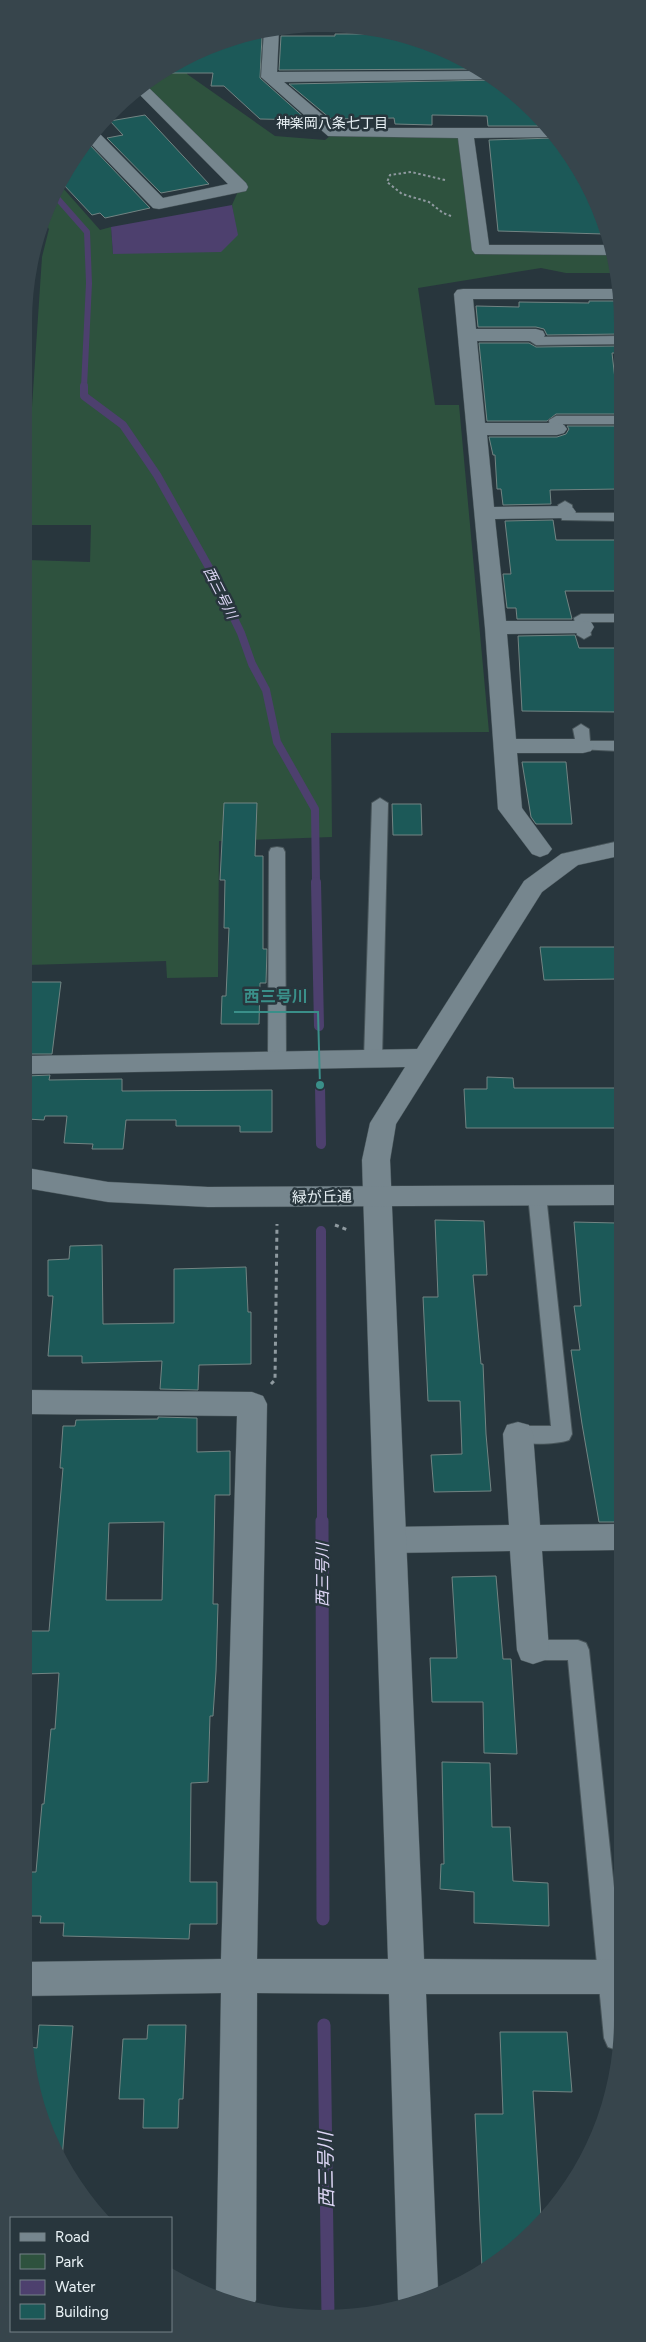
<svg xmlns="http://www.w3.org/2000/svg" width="646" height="2342" viewBox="0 0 646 2342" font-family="Figtree,'Noto Sans JP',sans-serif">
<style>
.green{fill:#2e523e}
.water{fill:#4d406e}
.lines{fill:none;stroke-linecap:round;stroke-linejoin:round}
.stream-far3{stroke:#4d406e;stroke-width:6}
.stream-far2{stroke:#4d406e;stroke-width:8}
.stream-far1{stroke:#4d406e;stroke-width:10}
.stream{stroke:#4d406e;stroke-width:13}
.building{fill:#1c5958;stroke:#728483;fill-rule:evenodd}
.service-casing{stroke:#48555a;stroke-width:2}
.pedestrian-casing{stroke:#48555a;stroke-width:1}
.minor-casing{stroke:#48555a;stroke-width:1}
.tertiary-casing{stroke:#48555a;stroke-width:1}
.path-far1{stroke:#8f9aa0;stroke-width:2;stroke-dasharray:2.5 2.5;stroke-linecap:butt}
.path{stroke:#8f9aa0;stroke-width:3;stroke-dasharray:4 4;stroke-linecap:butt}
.service{fill:#76868e;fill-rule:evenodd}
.pedestrian{fill:#76868e;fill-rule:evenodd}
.minor{fill:#76868e;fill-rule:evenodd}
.tertiary{fill:#76868e;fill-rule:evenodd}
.labels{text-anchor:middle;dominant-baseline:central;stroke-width:5;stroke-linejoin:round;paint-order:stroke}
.far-neighbourhood-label{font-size:14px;fill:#e8f1f5;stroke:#28363d}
.far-water-label{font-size:14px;font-style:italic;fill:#ddd6f5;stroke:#28363d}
.street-label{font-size:15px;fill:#e8f1f5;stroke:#28363d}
.water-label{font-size:16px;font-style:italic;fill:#ddd6f5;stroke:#28363d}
.near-water-label{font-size:19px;font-style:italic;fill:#ddd6f5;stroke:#28363d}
.leader{fill:none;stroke:#3a8f89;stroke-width:2}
.callout-dot{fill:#3a8f89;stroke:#28363d;stroke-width:2}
.callout-label{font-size:16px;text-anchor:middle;font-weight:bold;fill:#3a8f89;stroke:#28363d;stroke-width:5;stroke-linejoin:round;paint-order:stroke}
</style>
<rect width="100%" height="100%" fill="#28363d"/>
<!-- green -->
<path class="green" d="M187,61V74L275,136L325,140L334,133H465L481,249L610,254L616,273H566L541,268L418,288L435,405H459L489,732L331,733L332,837L219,841L218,977L167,978L166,961L27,965L28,560L90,562L91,525H29V452L42,257L49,229L46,225L62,187L100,230L111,227L113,254L237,235L232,205L240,187L142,89L157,74Z"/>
<!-- water -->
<path class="water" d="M232,205L238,235L221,252L113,254L111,227Z"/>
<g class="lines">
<!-- stream-far3 -->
<path class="stream-far3" d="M57,198L87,232L89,283L84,387"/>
<!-- stream-far2 -->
<path class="stream-far2" d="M84,386V396L123,425L157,475L211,571L241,633L252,664L266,690L277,742L315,809L316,883"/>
<!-- stream-far1 -->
<path class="stream-far1" d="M316,882L319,1026
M320,1085L321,1144
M321,1231L322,1522"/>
<!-- stream -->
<path class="stream" d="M322,1521L323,1919
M324,2025L328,2315"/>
</g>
<!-- building -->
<path class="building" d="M335,34H394L472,64L479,69L279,70L281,36H335Z
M249,36H262L260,78L307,120L260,119L224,86H211L213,73H162Z
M494,80L535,112L545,126H488L487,116L432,115V125L395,124L394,118L331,119L289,84Z
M145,115L209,184L161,193L107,138L123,135L110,121Z
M554,138L592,191L604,234L498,231L489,140Z
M88,143L150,208L105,218L100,213L92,215L63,184L74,157Z
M589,301H620V334L547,335L544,329L536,327H478L476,306L519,307V302L589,303Z
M479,343H529L536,347L620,346V353H612L619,414H556L547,421H487Z
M567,426H619V489L550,490L551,504L503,505L501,489H497L495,455H493L489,437H557L566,434L569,429Z
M553,520L556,540H619V591H565L572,619H517L516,608H507L503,574H511L505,521Z
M575,635L579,648H619V712L522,711L518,636Z
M522,762H566L572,824H536L531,817Z
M224,803H257L255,856H263V949H267L266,983H260L259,1024H221L222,996H226L229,928H224L225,880H220Z
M392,804H421L422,835H393Z
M540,947H619L618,979L544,980Z
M27,982H61L52,1054H27Z
M50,1075L49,1080L122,1079V1091L272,1090V1132H240V1126H176V1120H126L123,1149H92L93,1144L64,1143L67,1116H45L44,1120L27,1119V1076Z
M487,1077L513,1078L514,1088H618V1128H466L464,1089H487Z
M435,1220L484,1221L487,1275H473L481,1364H483L486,1434L491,1491L434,1492L431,1455L462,1454L460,1401H428L423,1297H438Z
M574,1222L616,1223L618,1246V1522H599L582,1424L571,1350H580L574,1306H581Z
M102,1245L103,1324L174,1323V1269L246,1267L248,1312H251V1364L199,1365L198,1390L160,1389L162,1361L82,1363V1356H48L53,1296H48V1260L69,1259L70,1246Z
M158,1417L197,1418V1452L230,1451V1495H215L213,1604H218L216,1671L213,1716H210L208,1782L191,1783L190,1882H217V1924H190L189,1939L63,1936L64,1923H40L41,1916H24V1872H36L42,1804H44L51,1729H55L59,1673L25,1674V1668L29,1631H49L63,1468H60L63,1426H75L76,1420L158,1419ZM164,1522L162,1600H106L109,1523Z
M496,1576L503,1659H511L517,1754L484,1753L483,1702H432L430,1658H457L452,1577Z
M442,1762L490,1763L492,1827H510L513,1881L548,1883L549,1926L474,1923V1892L440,1889L441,1864H444Z
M39,2025L73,2026L62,2159L46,2133L29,2047L37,2048Z
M148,2025H186L183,2099H179L178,2128H143L144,2099H119L123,2039H147Z
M500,2032H567L572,2092L533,2091L541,2218L505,2257L482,2268L475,2114H503Z"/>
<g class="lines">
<defs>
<path id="service" d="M536,331L540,332L542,337L620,336V344L536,345L530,341V335Z
M556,416H619V424H563L564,429L557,433L550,429L549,420Z
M565,501L572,505L573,513H619V521L562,520L558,505Z
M581,614H619V622H589L591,635L584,639L577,635L574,618Z
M581,724L589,729L590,741H619V751L577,749L573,729Z
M380,798L388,803L382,1059L379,1063L373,1065L367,1063L364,1059L372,803Z
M277,847L283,848L285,852L286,1061L283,1065L277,1067L271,1065L268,1061L269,852L271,848Z
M537,1188L544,1190L546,1195L572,1434L569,1440C554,1445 526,1445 511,1440L508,1434L511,1428L518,1426H551L528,1195L530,1190Z
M533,1640H578L586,1643L589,1650L617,1916V2050L608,2047L604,2038L568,1660H533L525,1657L522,1650L525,1643Z"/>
<path id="pedestrian" d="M463,289H620V299H473L476,329H536L543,331L545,335L543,339L536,341H477L485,423H557L564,425L567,429L564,433L557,435H487L494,507L566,506L573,508L576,512L573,516L566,518L495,519L506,621H583L591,622L594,627L591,632L583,633L507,634L516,739H583L591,741L594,746L591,751L583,753H517L522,808L552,849L548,854L540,857L532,854L498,809L485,628L454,294L457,290Z
M518,1422L529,1425L533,1434L540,1525L618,1524L617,1550L542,1551L549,1650L545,1660L533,1664L521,1660L517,1650L510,1551L392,1553L381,1549L376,1540L381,1531L392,1527L509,1525L503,1434L507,1425Z"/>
<path id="minor" d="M264,30H279L277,72L482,71L493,79L284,82L338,128H547L553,137L474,138L489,245H608L611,255L475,254L472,250L458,138L328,136L261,77Z
M146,85L246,183L248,187L246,191L159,209L153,208L89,142L100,134L163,198L228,184L138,93Z
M619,841V856L578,865L542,892L396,1124L390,1160L424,1959L617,1960V1994H426L438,2290L402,2308L398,2299L389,1994L257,1993L256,2300L254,2304L216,2294L221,1993L24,1996V1962L221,1959L237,1416L26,1414V1390L252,1392L263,1396L267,1404L257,1959H388L362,1160L370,1123L405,1067L27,1074V1056L417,1049L524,881L561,854Z"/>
<path id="tertiary" d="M27,1168L108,1182L208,1187L618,1185V1205L208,1207L108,1202L26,1188Z"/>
</defs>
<!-- service casing -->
<use href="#service" class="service-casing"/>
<!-- pedestrian casing -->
<use href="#pedestrian" class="pedestrian-casing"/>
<!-- minor casing -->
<use href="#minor" class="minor-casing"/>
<!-- tertiary casing -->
<use href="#tertiary" class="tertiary-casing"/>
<!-- path-far1 -->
<path class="path-far1" d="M445,180L411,172L390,175L387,182L402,194L429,202L443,213L451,216"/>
<!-- path -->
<path class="path" d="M335,1225L348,1230
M271,1384L275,1380L277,1224"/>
<!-- service -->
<use href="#service" class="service"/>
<!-- pedestrian -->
<use href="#pedestrian" class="pedestrian"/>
<!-- minor -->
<use href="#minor" class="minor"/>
<!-- tertiary -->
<use href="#tertiary" class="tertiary"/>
</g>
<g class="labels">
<!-- far-neighbourhood labels -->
<g class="far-neighbourhood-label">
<text x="332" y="123">神楽岡八条七丁目</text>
</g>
<!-- far-water labels -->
<g class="far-water-label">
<text transform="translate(220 593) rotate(63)">西三号川</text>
</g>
<!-- street labels -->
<g class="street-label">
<text transform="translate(322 1197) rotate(-1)">緑が丘通</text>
</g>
<!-- water labels -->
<g class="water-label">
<text transform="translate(322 1575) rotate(-90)">西三号川</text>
</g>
<!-- near-water labels -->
<g class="near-water-label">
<text transform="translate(326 2170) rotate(-91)">西三号川</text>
</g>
</g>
<!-- crop -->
<path d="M0 0H646V2342H0ZM322 32H324A290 290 0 0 1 614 322V2020A290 290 0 0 1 324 2310H322A290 290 0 0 1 32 2020V322A290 290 0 0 1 322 32Z" fill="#37454c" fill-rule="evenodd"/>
<!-- callouts -->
<path class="leader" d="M320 1085L318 1012H234"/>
<circle class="callout-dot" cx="320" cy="1085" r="5"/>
<g class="callout-label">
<text x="276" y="1002">西三号川</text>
</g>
<!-- legend -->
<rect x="10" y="2217" width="162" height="115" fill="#28363d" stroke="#758187"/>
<rect x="20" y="2233" width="25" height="8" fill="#76868e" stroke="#758187"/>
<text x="55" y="2242" font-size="15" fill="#e8f1f5">Road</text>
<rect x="20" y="2254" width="25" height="15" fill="#2e523e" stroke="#758187"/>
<text x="55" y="2267" font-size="15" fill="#e8f1f5">Park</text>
<rect x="20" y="2280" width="25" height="15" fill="#4d406e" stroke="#758187"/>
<text x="55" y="2292" font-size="15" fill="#e8f1f5">Water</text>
<rect x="20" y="2304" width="25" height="15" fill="#1c5958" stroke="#758187"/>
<text x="55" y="2317" font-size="15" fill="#e8f1f5">Building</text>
</svg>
